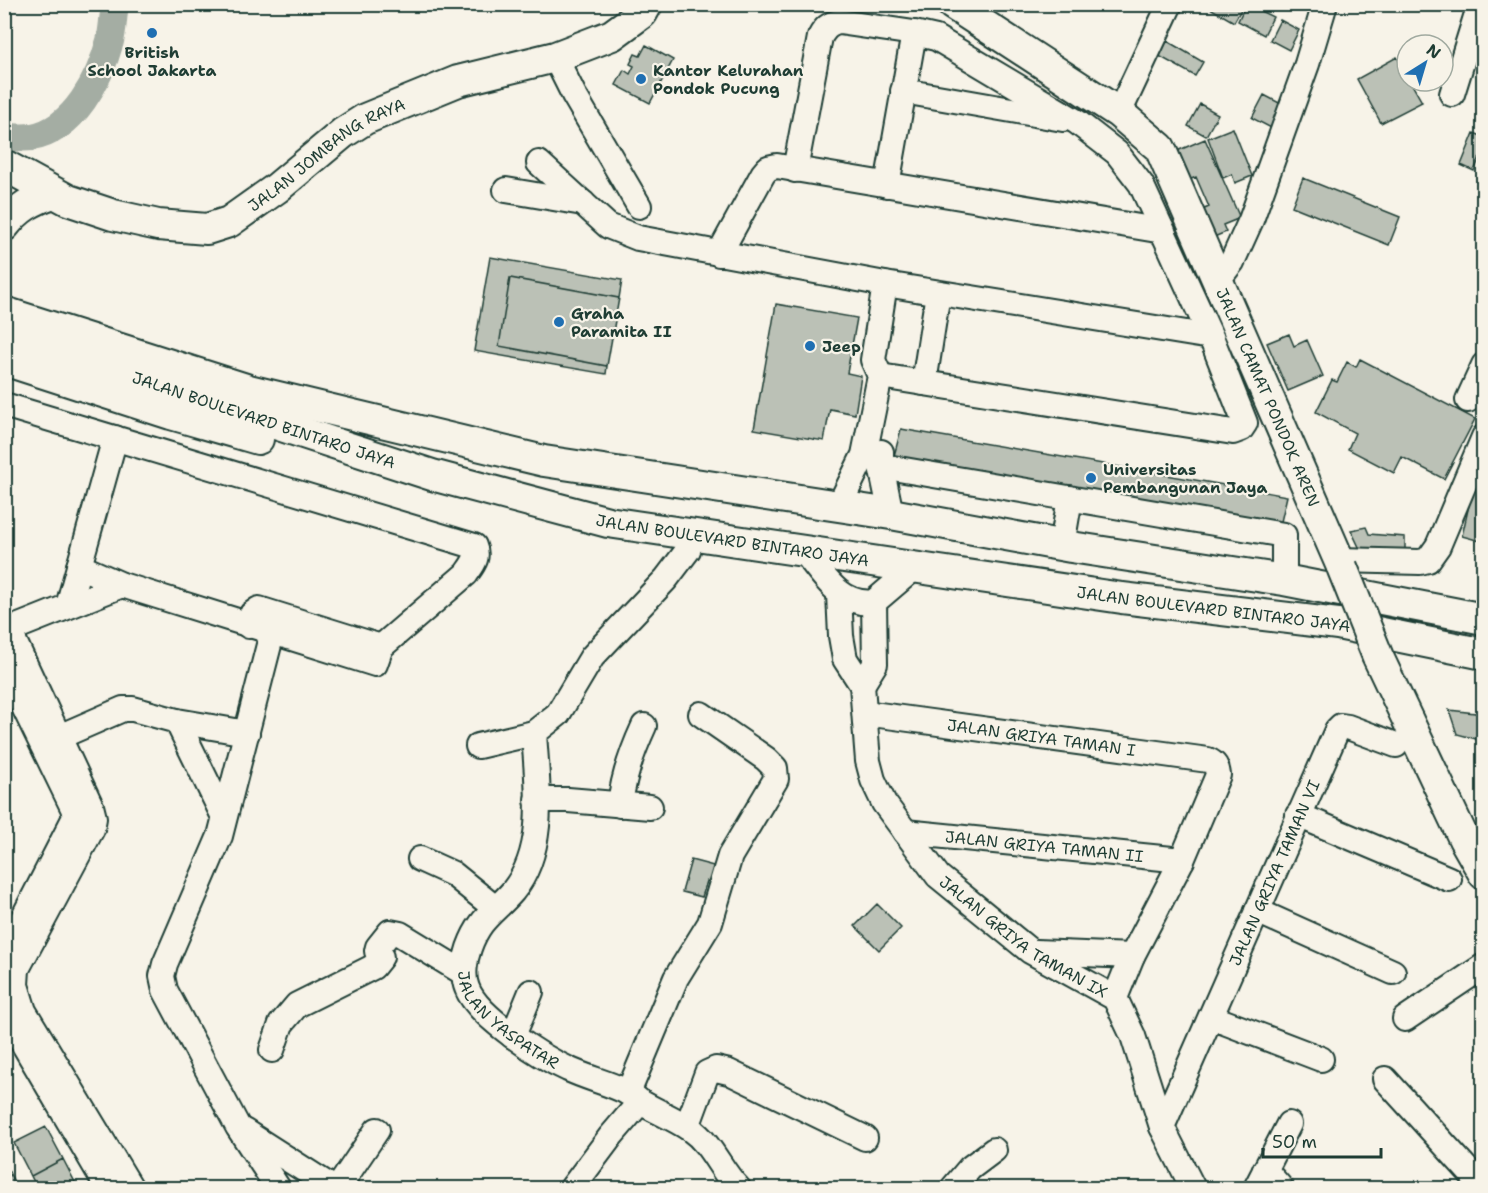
<svg xmlns="http://www.w3.org/2000/svg" width="1488" height="1193" viewBox="0 0 1488 1193" font-family="'Shantell Sans',sans-serif">
<style>
.lines{fill:none;stroke-linecap:round;stroke-linejoin:round}
.river{stroke:#a4ada3;stroke-width:28}
.building{fill:#bbc1b6;stroke:#1f3d34;stroke-width:1.5}
.minor-casing{stroke:#1f3d34;stroke-width:28}
.major-casing{stroke:#1f3d34;stroke-width:34}
.minor{stroke:#f7f3e8;stroke-width:24}
.major{stroke:#f7f3e8;stroke-width:30}
.major-bridge-casing{stroke:#1f3d34;stroke-width:34;stroke-linecap:butt}
.major-bridge{stroke:#f7f3e8;stroke-width:30}
.poi-dot{fill:#1f6fb2;stroke:#f7f3e8;stroke-width:2}
.labels{text-anchor:middle;dominant-baseline:central;stroke-width:4.5;stroke-linejoin:round;paint-order:stroke}
.poi-label{font-size:16px;font-weight:bold;fill:#1f3d34;stroke:#f7f3e8;text-anchor:start}
.street-label{font-size:16px;fill:#1f3d34;stroke:#f7f3e8}
</style>
<rect width="100%" height="100%" fill="#f7f3e8"/>
<filter id="ink" filterUnits="userSpaceOnUse"><feTurbulence type="fractalNoise" baseFrequency=".0167" numOctaves="2"/><feDisplacementMap in="SourceGraphic" scale="12" xChannelSelector="R" yChannelSelector="G"/><feConvolveMatrix kernelMatrix="1 2 1 2 8 2 1 2 1" color-interpolation-filters="sRGB"/></filter>
<g filter="url(#ink)">
<g class="lines">
<!-- river -->
<path class="river" d="M4,137C13,137 23,138 32,137C74,130 100,78 110,41C113,29 113,16 115,4"/>
</g>
<!-- building -->
<path class="building" d="M1203,4H1244L1234,22Z
M1246,4L1273,17L1264,35L1238,21Z
M1280,20L1299,30L1289,50L1270,40Z
M1167,41L1203,62L1195,76L1159,56Z
M646,45L673,60L650,103L616,85L624,70L630,74L634,66L630,64L635,54L640,56Z
M1397,57L1407,75V81H1410L1422,102L1381,123L1357,79Z
M1264,95L1287,107L1275,130L1252,118Z
M1200,104L1218,114L1206,136L1188,126Z
M1233,128L1252,176L1235,183L1232,174L1223,178L1208,138Z
M1474,133L1484,137V148L1474,171L1461,165Z
M1205,139L1240,218L1223,225L1226,232L1214,237L1202,210L1209,207L1196,177L1189,180L1177,151Z
M1303,178L1400,217L1389,245L1292,206Z
M490,257L622,280L619,298L510,278L499,346L607,366L606,374L474,351Z
M510,278L619,298L607,366L499,346Z
M776,304L857,318L847,373L861,376L855,414L830,409L824,441L754,429Z
M1289,334L1294,346L1307,340L1323,376L1288,391L1267,343Z
M1360,359L1475,419L1444,479L1402,457L1394,473L1348,449L1355,433L1316,412L1332,380L1337,382L1347,362L1356,367Z
M901,429L1287,496L1280,526L893,460Z
M1484,455V542L1462,536L1479,461Z
M1366,527L1369,534L1405,537V550L1360,549L1351,530Z
M1449,710L1484,714V752L1476,739L1457,734Z
M691,860L721,868L716,884L707,881L702,897L682,892Z
M877,904L901,928L879,950L855,926Z
M46,1127L63,1159L31,1176L14,1143Z
M63,1159L78,1188H37L31,1176Z
M4,1162L15,1184L6,1188H4Z"/>
<g class="lines">
<defs>
<g id="minor">
<path d="M555,57L574,95L639,206"/>
<path d="M903,91L1063,119"/>
<path d="M1452,94L1480,4"/>
<path d="M1119,113L1170,4"/>
<path d="M539,163L608,226L638,238L885,284L1211,337"/>
<path d="M795,170L820,37C825,28 829,24 839,22L914,33L936,38L1077,122L1117,153L1141,184L1211,337L1245,423L1241,429L1233,432L880,376"/>
<path d="M887,185L914,33"/>
<path d="M506,190L583,203"/>
<path d="M719,254L763,174L768,168L777,166L1163,231"/>
<path d="M1216,276L1225,271L1232,262L1251,220L1307,64L1325,4"/>
<path d="M924,383L938,293"/>
<path d="M1468,400L1484,365"/>
<path d="M4,405L474,546C479,558 473,564 466,574L381,647L375,664L122,585L79,566"/>
<path d="M881,452V466L891,514"/>
<path d="M881,466L1284,535V580"/>
<path d="M839,506L864,455L880,376L873,360L885,284"/>
<path id="s1" d="M693,536L688,550L666,579L592,657L558,714L534,733C537,784 548,848 513,891C494,913 480,917 469,948C465,959 462,976 467,988C477,1016 541,1057 568,1069C587,1078 609,1083 627,1092C633,1095 637,1100 642,1103C658,1112 675,1119 690,1129C712,1144 720,1170 738,1188"/>
<path d="M1062,545L1070,498"/>
<path d="M803,550C822,573 840,607 874,602L915,567"/>
<path d="M1339,560L1420,562L1428,560L1438,546L1484,437"/>
<path id="s2" d="M839,594L841,636L845,659L862,685L868,761L873,780L884,803L938,876L1030,951L1115,998L1133,1036L1162,1127L1193,1188"/>
<path d="M68,606L115,438"/>
<path d="M249,626L252,614L259,609L381,647"/>
<path d="M4,628L9,630L91,806L94,818L92,829L17,969L16,985L24,1011L131,1188"/>
<path d="M4,632L122,585"/>
<path d="M272,633L220,836L165,964L162,976L165,990L238,1127L278,1188"/>
<path d="M4,666L73,808L75,817L4,955"/>
<path d="M862,685L875,664L874,602"/>
<path id="s3" d="M865,713L1208,760C1215,763 1217,767 1218,775L1182,860L1132,956L1115,998"/>
<path d="M177,721L224,817"/>
<path d="M45,743L123,709H133L177,721L247,733"/>
<path d="M478,746L534,733"/>
<path d="M537,800H568L650,807"/>
<path d="M620,805C623,777 632,752 644,726"/>
<path d="M1298,815L1449,879"/>
<path id="s4" d="M905,832L1182,860"/>
<path d="M420,859L453,874L495,908"/>
<path d="M1257,911L1393,972"/>
<path d="M1036,952L1132,956"/>
<path d="M4,1011L108,1188"/>
<path d="M1211,1017L1321,1059"/>
<path d="M1405,1019L1484,966"/>
<path d="M513,1036L531,992"/>
<path d="M272,1050L281,1024L297,1005L373,967L381,957L377,951L378,947L390,932L400,934L464,973"/>
<path d="M1385,1079L1484,1188"/>
<path d="M628,1093L676,978L710,923L730,856L776,779L775,768L766,759L701,714"/>
<path d="M687,1127L707,1073L716,1069L729,1072L865,1138"/>
<path id="s5" d="M1162,1127L1337,730L1341,726L1348,727L1396,745"/>
<path d="M244,1131L333,1188"/>
<path d="M1265,1170L1281,1188"/>
<path d="M338,1188L377,1130"/>
<path d="M572,1188L611,1136L640,1102"/>
<path d="M953,1188L970,1168L994,1150"/>
<path d="M1256,1188L1289,1124"/>
</g>
<g id="major">
<path id="s6" d="M952,4L1119,113L1160,148L1342,567"/>
<path id="s7" d="M4,165L68,200L113,215L158,225L207,229L229,222L277,188L343,133L365,119L458,81L555,57L612,35L642,13L647,4"/>
<path d="M4,226C18,208 32,200 53,193"/>
<path d="M4,312L249,390L544,461L891,514L1071,547L1284,580L1484,619"/>
<path id="s8" d="M4,333L242,413L432,475L608,522L1122,598L1338,624L1484,654"/>
<path d="M4,360L171,414L258,439"/>
<path d="M1378,657L1464,839L1484,874"/>
</g>
</defs>
<!-- minor casing -->
<use href="#minor" class="minor-casing"/>
<!-- major casing -->
<use href="#major" class="major-casing"/>
<!-- minor -->
<use href="#minor" class="minor"/>
<!-- major -->
<use href="#major" class="major"/>
<defs>
<path id="major-bridge" d="M1342,567L1378,657"/>
</defs>
<!-- major-bridge casing -->
<use href="#major-bridge" class="major-bridge-casing"/>
<!-- major-bridge -->
<use href="#major-bridge" class="major-bridge"/>
</g>
</g>
<!-- markers -->
<g class="poi-dot">
<circle cx="152" cy="33" r="6"/>
<circle cx="641" cy="79" r="6"/>
<circle cx="559" cy="322" r="6"/>
<circle cx="810" cy="346" r="6"/>
<circle cx="1091" cy="478" r="6"/>
</g>
<g class="labels">
<!-- poi labels -->
<g class="poi-label">
<text x="152" y="52" text-anchor="middle">British<tspan x="152" dy="18">School Jakarta</tspan></text>
<text x="653" y="70">Kantor Kelurahan<tspan x="653" dy="18">Pondok Pucung</tspan></text>
<text x="571" y="313">Graha<tspan x="571" dy="18">Paramita II</tspan></text>
<text x="822" y="346">Jeep</text>
<text x="1103" y="469">Universitas<tspan x="1103" dy="18">Pembangunan Jaya</tspan></text>
</g>
<!-- street labels -->
<g class="street-label">
<text stroke="none"><textPath href="#s7" startOffset="358">JALAN JOMBANG RAYA</textPath></text>
<text stroke="none"><textPath href="#s6" startOffset="525">JALAN CAMAT PONDOK AREN</textPath></text>
<text stroke="none"><textPath href="#s8" startOffset="274">JALAN BOULEVARD BINTARO JAYA</textPath></text>
<text stroke="none"><textPath href="#s8" startOffset="759">JALAN BOULEVARD BINTARO JAYA</textPath></text>
<text stroke="none"><textPath href="#s8" startOffset="1245">JALAN BOULEVARD BINTARO JAYA</textPath></text>
<text stroke="none"><textPath href="#s3" startOffset="178">JALAN GRIYA TAMAN I</textPath></text>
<text stroke="none"><textPath href="#s4" startOffset="140">JALAN GRIYA TAMAN II</textPath></text>
<text stroke="none"><textPath href="#s5" startOffset="278">JALAN GRIYA TAMAN VI</textPath></text>
<text stroke="none"><textPath href="#s2" startOffset="414">JALAN GRIYA TAMAN IX</textPath></text>
<text stroke="none"><textPath href="#s1" startOffset="584">JALAN YASPATAR</textPath></text>
</g>
</g>
<!-- margin -->
<rect width="1488" height="1193" fill="none" stroke="#f7f3e8" stroke-width="24"/>
<rect x="12" y="12" width="1464" height="1169" fill="none" stroke="#1f3d34" stroke-width="2" filter="url(#ink)"/>
<!-- north arrow -->
<g transform="translate(1425 63) rotate(37)"><circle r="28" fill="#f7f3e8" stroke="#a1aaa0" stroke-width="1.5"/>
<path d="M0-4.5L10 22L0 15L-10 22Z" fill="#1f6fb2"/>
<text y="-9" font-size="16" font-weight="bold" text-anchor="middle" fill="#1f3d34">N</text>
</g>
<!-- scale -->
<path d="M1263 1148v9h118v-9" fill="none" stroke="#1f3d34" stroke-width="3"/>
<text x="1272" y="1148" font-size="18" fill="#1f3d34" stroke="#f7f3e8" stroke-width="4.5" paint-order="stroke">50 m</text>
</svg>
